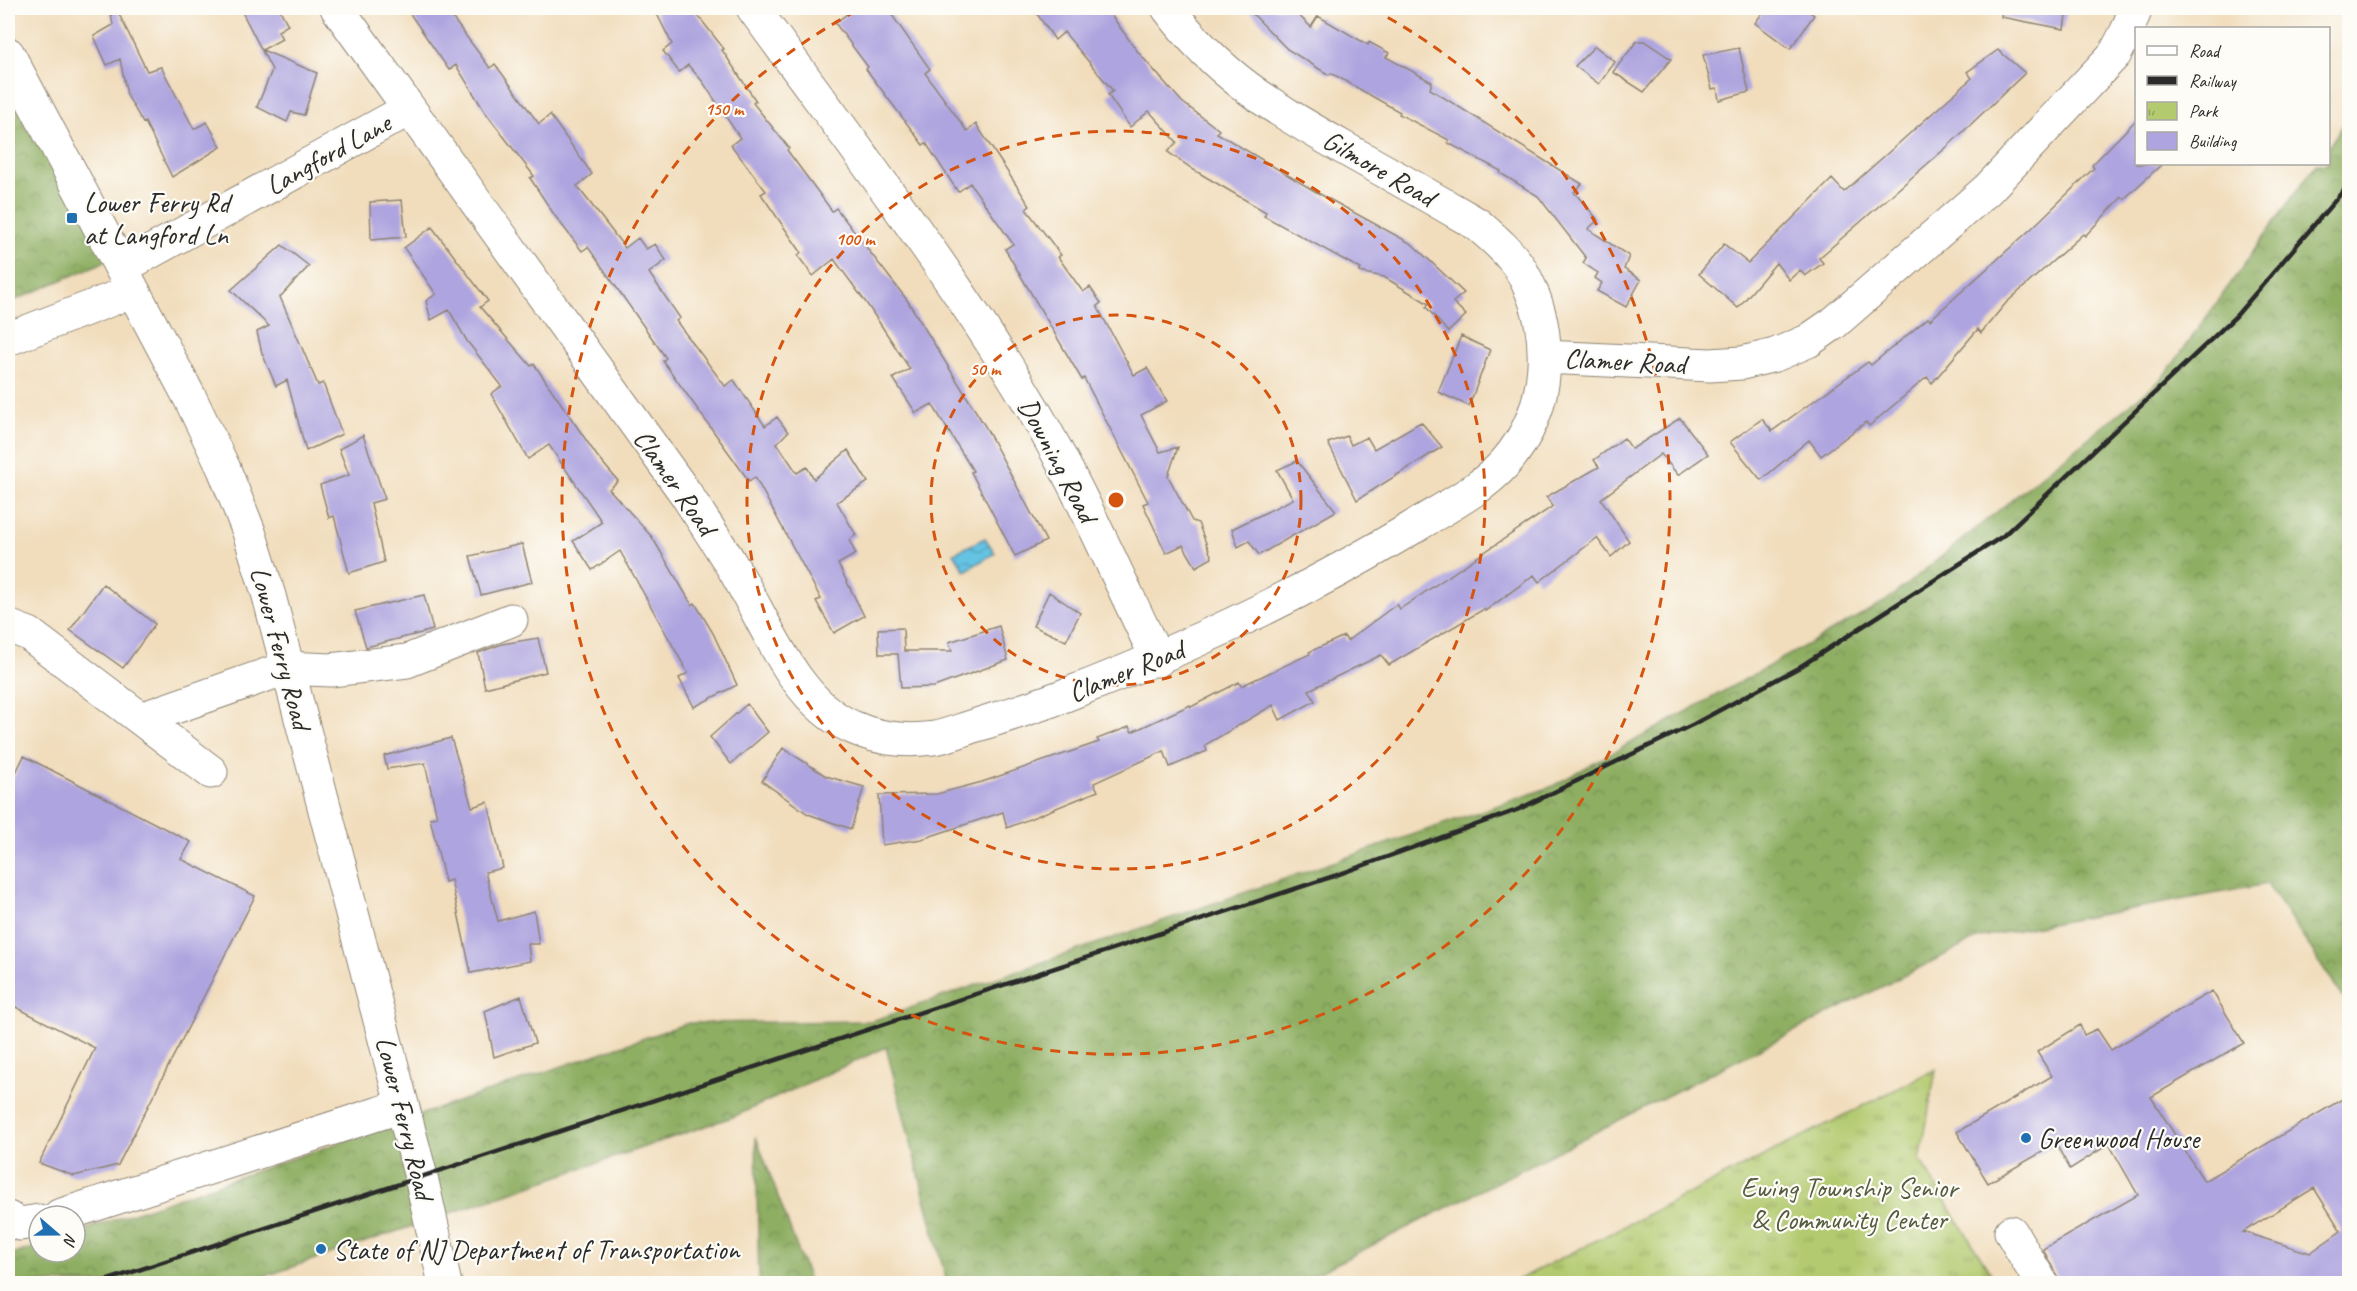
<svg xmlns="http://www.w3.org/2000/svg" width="2357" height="1291" viewBox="0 0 2357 1291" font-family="Caveat,sans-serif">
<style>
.forest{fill:url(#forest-crowns);stroke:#5c6c46;stroke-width:1.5}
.park{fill:url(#park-tufts);stroke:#6f7a4d;stroke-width:1.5}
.water{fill:url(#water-waves);stroke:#487787;stroke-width:1.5}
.building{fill:#aea4df;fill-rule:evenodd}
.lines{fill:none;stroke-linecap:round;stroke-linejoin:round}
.minor-casing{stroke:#8e8474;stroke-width:35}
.minor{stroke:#fff;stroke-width:33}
.rail{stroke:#2b2b2b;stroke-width:4.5}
.ring{fill:none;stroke:#d5540f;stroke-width:3;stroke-dasharray:10 8}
.poi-dot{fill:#1f6fb2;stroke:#fdfcf7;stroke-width:2}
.labels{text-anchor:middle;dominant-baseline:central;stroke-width:4.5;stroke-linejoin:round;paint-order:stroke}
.street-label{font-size:28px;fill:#2b2b2b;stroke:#fdfcf7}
.poi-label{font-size:28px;fill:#2b2b2b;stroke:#fdfcf7;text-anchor:start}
.park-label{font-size:28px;fill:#545b3f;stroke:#fdfcf7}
.centre{fill:#d5540f;stroke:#fdfcf7;stroke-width:3}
.ring-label{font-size:18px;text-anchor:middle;font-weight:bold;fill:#d5540f;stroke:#fdfcf7;stroke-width:4.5;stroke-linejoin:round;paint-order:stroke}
</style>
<defs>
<pattern id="forest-crowns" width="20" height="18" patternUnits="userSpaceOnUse" patternTransform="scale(1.5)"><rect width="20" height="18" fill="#8eae62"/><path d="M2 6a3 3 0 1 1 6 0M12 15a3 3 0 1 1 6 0" fill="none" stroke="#748e51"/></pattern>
<pattern id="park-tufts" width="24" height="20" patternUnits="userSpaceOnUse" patternTransform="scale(1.5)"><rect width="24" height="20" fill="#b3ca6f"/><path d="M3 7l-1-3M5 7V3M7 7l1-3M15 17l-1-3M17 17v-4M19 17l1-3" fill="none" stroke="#92a45b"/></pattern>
<pattern id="water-waves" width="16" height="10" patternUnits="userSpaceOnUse" patternTransform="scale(1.5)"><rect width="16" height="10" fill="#65c3e3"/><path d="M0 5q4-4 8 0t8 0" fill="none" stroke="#539fb8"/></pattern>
</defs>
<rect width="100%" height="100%" fill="#fdfcf7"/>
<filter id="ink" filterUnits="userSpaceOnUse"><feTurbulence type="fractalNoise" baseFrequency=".0167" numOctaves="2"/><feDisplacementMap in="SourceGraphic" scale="12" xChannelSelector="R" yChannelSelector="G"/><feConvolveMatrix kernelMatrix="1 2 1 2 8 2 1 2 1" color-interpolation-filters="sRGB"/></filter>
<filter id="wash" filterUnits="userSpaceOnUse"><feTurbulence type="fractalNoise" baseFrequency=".008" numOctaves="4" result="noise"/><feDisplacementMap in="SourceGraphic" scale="24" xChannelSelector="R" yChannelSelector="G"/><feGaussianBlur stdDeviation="1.35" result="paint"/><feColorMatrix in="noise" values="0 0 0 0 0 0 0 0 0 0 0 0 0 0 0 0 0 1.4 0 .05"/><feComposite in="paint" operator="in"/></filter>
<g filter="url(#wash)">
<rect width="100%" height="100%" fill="#f1ddbc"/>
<!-- forest -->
<path class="forest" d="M8,52L118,256L8,303Z
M2349,116V1006L2267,884L1980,937L1298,1283H947L886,1047L735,1116L245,1283H8V1256L39,1246V1252H75V1233L688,1023L872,1021L1551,787L1886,601L2163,378L2316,164H2328L2329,146Z
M756,1137L810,1283H759Z"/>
<!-- park -->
<path class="park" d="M1936,1069L1920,1160L1997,1283H1512Z"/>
<!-- water -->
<path class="water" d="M985,538L995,553L965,571L954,553Z"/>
<g id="blocks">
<!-- building -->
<path class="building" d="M116,8L147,71L161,67L194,129L207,122L221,147L172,177L145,122L143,123L127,95L120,59L107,65L94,36L113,25L110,9Z
M240,8H279L288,25L278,31L282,39L262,50L317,73L304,115L291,112L287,122L257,107L272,70Z
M406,8H445L490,68L495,64L539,124L550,115L592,174L577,186L625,248L638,238L646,249L655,244L666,260L649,273L680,318L676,321L725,386L734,380L765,426L777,417L788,432L777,443L797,473L807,467L814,479L848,450L868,482L837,502L856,535L849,540L856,554L838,564L864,616L834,633L816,601L821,599L755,477L749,481L663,361L666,358L588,247L582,251L555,216L530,178L534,176L485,112L456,65L449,70Z
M654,8H692L724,49L722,50L756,101L753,103L789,148L787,150L832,211L836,208L907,300L985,426L1046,541L1015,556L971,472L973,471L932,404L916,413L893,378L910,369L867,304L834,259L813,276L798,256L801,252L761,194L766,191L731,145L740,138L703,82L688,65L679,72L663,51L672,44Z
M855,8H887L930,69L925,73L967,131L976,124L1030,206L1026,209L1061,255L1058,257L1083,292L1090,287L1101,303L1097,306L1134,375L1147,368L1167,401L1141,415L1160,452L1178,447L1168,476L1192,521L1198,523L1212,558L1196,567L1183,545L1166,553L1143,504L1148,502L1084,378L1082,380L1005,249L1013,244L970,183L958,192L926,143L923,145L866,69L868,67L835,23Z
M1033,8H1106L1138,52L1182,102L1219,130L1217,133L1318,193L1412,244L1464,293L1453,302L1466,315L1448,332L1426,307L1429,304L1384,277L1359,272L1361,269L1264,216L1266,212L1194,170L1168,152L1177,142L1149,111L1130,127L1108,95L1113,91L1064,32L1055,40Z
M1247,8H1291L1311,27L1318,16L1368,45L1369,42L1389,53L1386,57L1432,82L1430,89L1582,184L1574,192L1598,220L1588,229L1629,256L1624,269L1641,280L1626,307L1597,291L1602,283L1595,278L1598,273L1583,263L1586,258L1538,196L1500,173L1501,171L1448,143L1449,140L1399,114L1400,112L1331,73L1329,75L1287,49Z
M1766,8H1804L1814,15L1790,49L1755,23Z
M2002,8H2067L2064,29L2001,17Z
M1637,41H1644L1671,59L1644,92L1613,72Z
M1595,46L1615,62L1599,84L1575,66Z
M1739,48L1749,92L1719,100L1717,88L1712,89L1703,55Z
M1998,50L2025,73L1948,146L1819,258L1823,263L1805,276L1800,270L1789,280L1776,263L1738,308L1699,274L1724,244L1748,263L1832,179L1844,192L1972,78L1967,72Z
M2136,120V164H2162L2124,199L2122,197L2085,236L2083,234L2006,303L1981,333L1978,329L1932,383L1927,377L1869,426L1866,422L1821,456L1809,440L1761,480L1730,442L1762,419L1772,431L1868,362L1871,365L1928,318L1930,320L2031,229L2094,168L2092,165Z
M402,200L406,237L371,240L370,202Z
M432,227L488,301L480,307L531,366L534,364L597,456L618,481L609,489L652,537L692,605L695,603L713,633L737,685L694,707L679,678L688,673L620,551L592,570L573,541L602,522L549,445L528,459L491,394L502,386L467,341L449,310L431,320L426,301L436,294L404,248Z
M282,245L309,266L280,297L318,385L323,383L342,434L306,451L287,380L276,386L262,353L257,332L269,326L231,290Z
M1461,336L1490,350L1469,406L1438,392Z
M1680,418L1708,454L1678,475L1661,454L1601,499L1629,541L1611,557L1597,538L1539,582L1534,575L1485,611L1484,609L1389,665L1381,655L1309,690L1315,701L1280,720L1273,705L1205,745L1207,751L1170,767L1164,751L1094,783L1098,791L1007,828L1003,812L922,839L882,845L879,795L937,794L982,782L1099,742L1097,739L1129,727L1132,732L1190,705L1191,707L1239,682L1241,686L1310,654L1309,652L1344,636L1347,641L1397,604L1400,609L1553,506L1546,497L1599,467L1594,460L1624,438L1632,449Z
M1421,422L1442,447L1357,500L1328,443L1347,436L1351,445L1367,437L1374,449Z
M363,435L385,499L371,503L384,562L349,573L334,516L329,518L320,485L349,475L339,449Z
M1297,461L1336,511L1259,555L1249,541L1238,547L1232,529L1293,499L1277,470Z
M522,544L532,582L481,595L470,556Z
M103,584L155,624L123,668L70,630Z
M1049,592L1080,613L1066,641L1033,626Z
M424,595L433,630L366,647L355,611Z
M999,626L1008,660L934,687L901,688L898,654H879L878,629L903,628L904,651H952L949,642Z
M538,638L546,672L485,688L478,653L502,644Z
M747,704L768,732L731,764L710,737Z
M451,738L472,807L488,802L503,868L485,872L498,921L534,911L539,944H528L530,961L471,973L451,880L445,882L430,818L437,817L425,763L387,769L384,756Z
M783,748L826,776L864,787L851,829L808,814L762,781Z
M24,756L191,842L181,859L255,896L118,1165L74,1176L39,1163L95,1048L8,1003V789Z
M2212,991L2244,1043L2151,1097L2204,1181L2349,1095V1284H2061L2043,1249L2138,1195L2109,1144L2070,1169L2056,1144L1988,1183L1957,1132L2052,1076L2037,1052L2080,1025L2084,1035L2097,1029L2111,1050ZM2314,1188L2341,1231L2310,1253L2243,1232Z
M521,996L535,1043L494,1057L485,1011Z"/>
</g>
</g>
<g filter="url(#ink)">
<use href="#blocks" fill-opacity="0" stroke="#8e8474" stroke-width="1.5"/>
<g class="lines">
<defs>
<path id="minor" d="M337,8L686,494C703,521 722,548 738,576C767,626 796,703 852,727C878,739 905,742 934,738C948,736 963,729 977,725C1008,715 1038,706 1068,694C1188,648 1301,595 1410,529C1442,509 1480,491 1505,463C1552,409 1556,331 1521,270C1510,252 1493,238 1477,224C1434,199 1392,175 1349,151C1276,109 1220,78 1168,8
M753,8C848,139 950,269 1033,409C1080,489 1117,576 1158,660
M8,54L190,398L224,469L249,532L269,596L421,1177L445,1284
M121,268L409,109
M8,339L133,291
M1545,357L1710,365L1742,363L1775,355L1808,341L1834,323L1988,189L2115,54L2127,31L2136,8
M8,626L29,634L211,772
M141,719L286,668L331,670L407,661L511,620
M59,1216L402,1106
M8,1218L20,1224L39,1221
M2011,1232L2042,1284"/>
</defs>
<!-- minor casing -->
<use href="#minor" class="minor-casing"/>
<!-- minor -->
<use href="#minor" class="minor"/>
<!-- rail -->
<path class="rail" d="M96,1284L1334,876L1517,810L1694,724L1798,668L2003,536L2236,316L2350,183"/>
</g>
</g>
<!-- distance rings -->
<g class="ring">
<circle cx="1116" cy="500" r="185"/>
<circle cx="1116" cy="500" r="369"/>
<path d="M1372 9A554 554 0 1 1 860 9"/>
</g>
<!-- markers -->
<g class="poi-dot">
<rect x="66" y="212" width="12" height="12" rx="3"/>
<circle cx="2026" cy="1138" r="6"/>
<circle cx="321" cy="1249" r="6"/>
</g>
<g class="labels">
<!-- street labels -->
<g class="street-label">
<text transform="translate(328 154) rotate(-29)">Langford Lane</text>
<text transform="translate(1379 168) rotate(30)">Gilmore Road</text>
<text transform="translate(1625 361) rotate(3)">Clamer Road</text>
<text transform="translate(1058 460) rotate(62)">Downing Road</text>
<text transform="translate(675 482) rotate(55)">Clamer Road</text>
<text transform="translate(281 648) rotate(75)">Lower Ferry Road</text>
<text transform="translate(1126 671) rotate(-22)">Clamer Road</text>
<text transform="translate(405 1118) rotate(76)">Lower Ferry Road</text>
</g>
<!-- poi labels -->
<g class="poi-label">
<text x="84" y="202">Lower Ferry Rd<tspan x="84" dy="32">at Langford Ln</tspan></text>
<text x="2038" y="1138">Greenwood House</text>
<text x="333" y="1249">State of NJ Department of Transportation</text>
</g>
<!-- park labels -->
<g class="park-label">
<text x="1849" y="1187">Ewing Township Senior<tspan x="1849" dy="32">&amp; Community Center</tspan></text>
</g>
</g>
<circle cx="1116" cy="500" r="9" class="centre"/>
<g class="ring-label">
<text x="724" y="115">150 m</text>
<text x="855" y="245">100 m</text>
<text x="985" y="375">50 m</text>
</g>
<!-- margin -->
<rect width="2357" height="1291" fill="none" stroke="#fdfcf7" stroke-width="30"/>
<!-- legend -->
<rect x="2135" y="27" width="195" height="138" fill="#fdfcf7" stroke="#a9a8a5" stroke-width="1.5"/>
<rect x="2147" y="46" width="30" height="9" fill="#ffffff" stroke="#a9a8a5" stroke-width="1.5"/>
<text x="2189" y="57" font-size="18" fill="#2b2b2b">Road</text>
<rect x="2147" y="76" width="30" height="9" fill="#2b2b2b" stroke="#a9a8a5" stroke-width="1.5"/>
<text x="2189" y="87" font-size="18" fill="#2b2b2b">Railway</text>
<rect x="2147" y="102" width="30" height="18" fill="url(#park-tufts)" stroke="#a9a8a5" stroke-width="1.5"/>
<text x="2189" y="117" font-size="18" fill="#2b2b2b">Park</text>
<rect x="2147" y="132" width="30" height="18" fill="#aea4df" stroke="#a9a8a5" stroke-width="1.5"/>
<text x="2189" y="147" font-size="18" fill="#2b2b2b">Building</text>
<!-- north arrow -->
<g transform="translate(57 1234) rotate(110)"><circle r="28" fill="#fdfcf7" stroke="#a9a8a5" stroke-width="1.5"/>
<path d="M0-4.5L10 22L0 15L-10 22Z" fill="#1f6fb2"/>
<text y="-9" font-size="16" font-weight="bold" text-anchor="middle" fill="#2b2b2b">N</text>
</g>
</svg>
